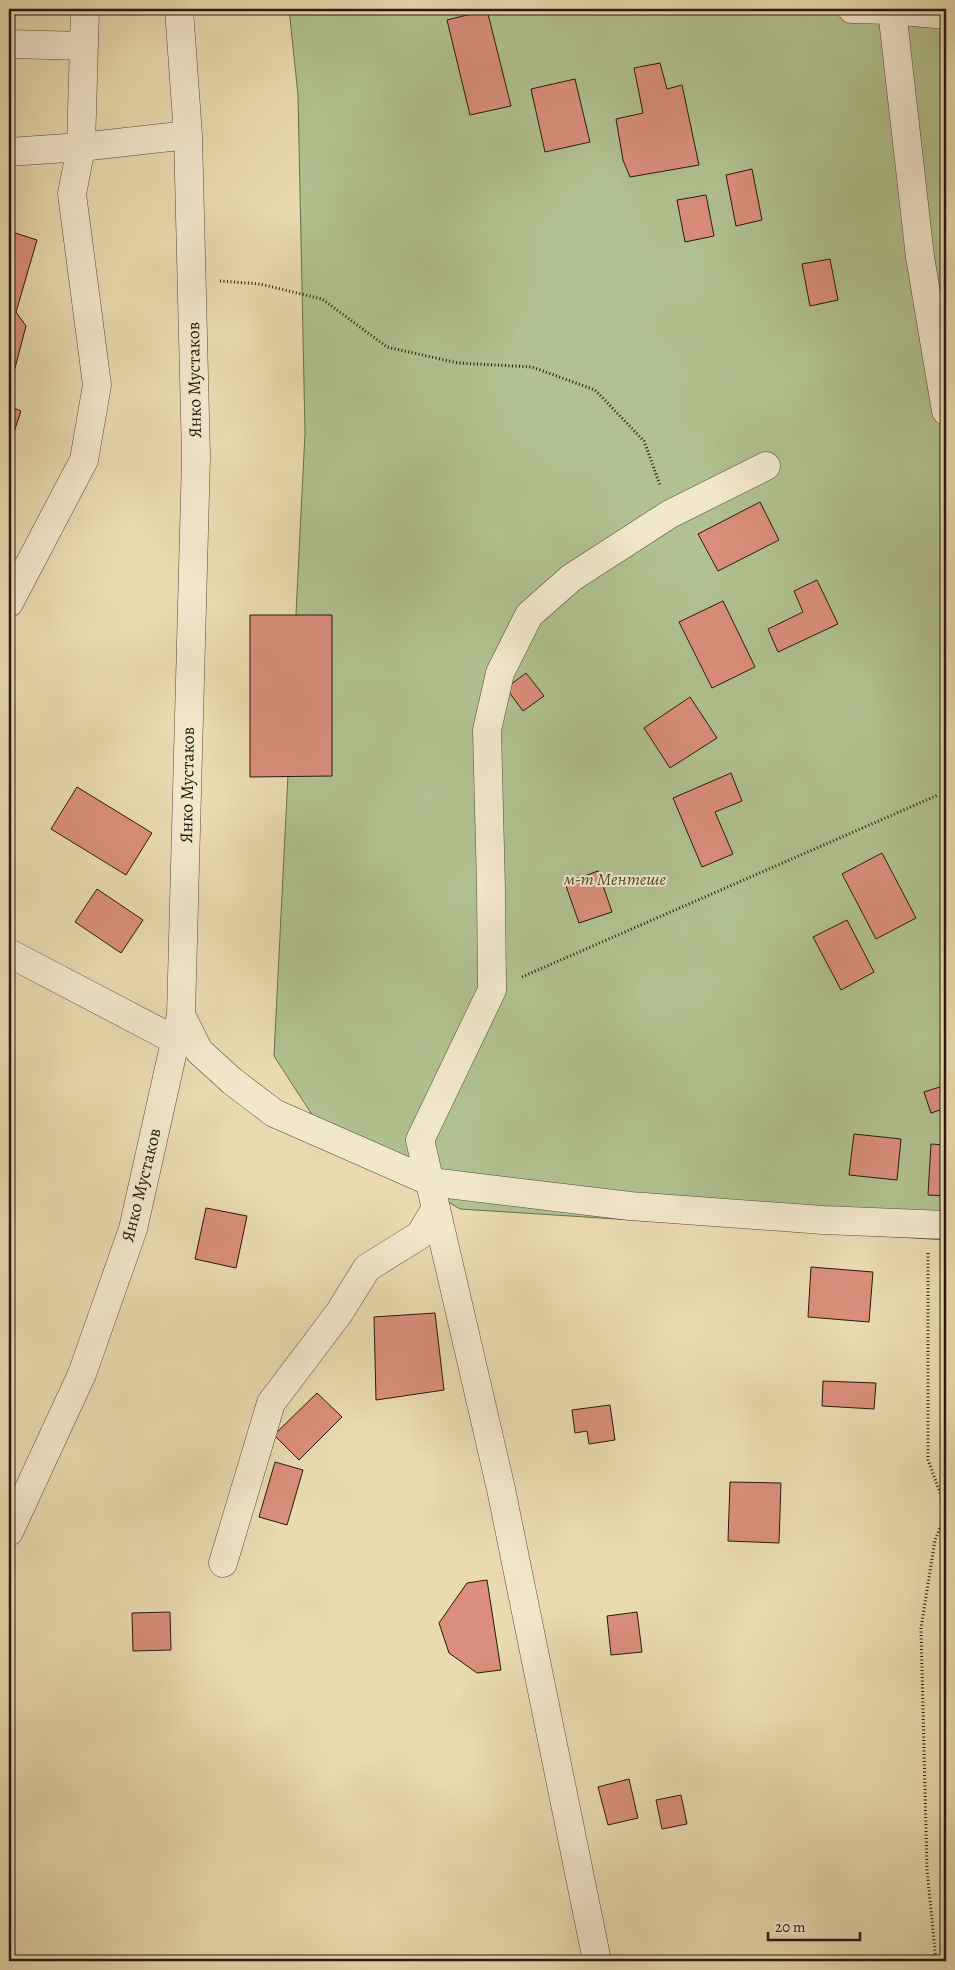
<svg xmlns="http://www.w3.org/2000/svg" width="955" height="1970" viewBox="0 0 955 1970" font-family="Alegreya,serif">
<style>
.garden{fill:#b1c18f;stroke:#6b6d4f}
.building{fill:#da8e7b;stroke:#25190f}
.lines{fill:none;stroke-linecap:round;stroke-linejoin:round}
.minor-casing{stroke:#564937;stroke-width:29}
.path{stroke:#25190f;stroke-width:3;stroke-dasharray:1 2.5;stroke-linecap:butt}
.minor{stroke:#f1e7cb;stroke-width:28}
.labels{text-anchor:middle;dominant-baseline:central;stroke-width:4;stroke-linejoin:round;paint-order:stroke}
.street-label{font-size:18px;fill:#25190f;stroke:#f1e7cb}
.park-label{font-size:18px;font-style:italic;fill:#4f4b35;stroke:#f1e7cb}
</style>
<rect width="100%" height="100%" fill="#e9daaf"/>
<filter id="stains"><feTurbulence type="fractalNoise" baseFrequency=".004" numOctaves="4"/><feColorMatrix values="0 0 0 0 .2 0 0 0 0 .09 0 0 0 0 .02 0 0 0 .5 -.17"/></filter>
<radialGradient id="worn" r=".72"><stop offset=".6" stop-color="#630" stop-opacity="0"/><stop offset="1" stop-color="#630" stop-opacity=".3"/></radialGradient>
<!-- garden -->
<path class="garden" d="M289,9H946V1240L460,1209L320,1127L274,1056L305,433L298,95Z"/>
<!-- building -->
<path class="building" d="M487,10L511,106L470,115L447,20Z
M660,63L667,89L682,85L699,165L630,177L623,160L616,119L643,113L634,68Z
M575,79L590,142L545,152L531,89Z
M752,169L762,220L736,226L726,175Z
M706,195L714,236L685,242L677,200Z
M9,231L37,240L16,312L26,326L9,391Z
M830,259L838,300L810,306L802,264Z
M9,406L21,411L9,447Z
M760,502L779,540L718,571L698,534Z
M817,580L838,624L778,652L768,629L803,612L794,591Z
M723,601L755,667L712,688L679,622Z
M250,615H332V776L250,777Z
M526,673L544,696L523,711L506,688Z
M690,697L717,738L670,768L644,728Z
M731,773L742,801L715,812L733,854L702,867L673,798Z
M77,787L152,833L126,875L51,829Z
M882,853L916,918L876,939L842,874Z
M598,871L612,912L579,923L565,883Z
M97,889L143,920L121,953L75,922Z
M847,920L874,972L841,990L813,937Z
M946,1085V1108L931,1113L924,1092Z
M854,1134L901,1139L897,1180L849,1175Z
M931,1144L946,1145V1196L928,1195Z
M206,1208L247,1216L236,1268L195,1259Z
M811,1267L873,1272L869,1322L808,1317Z
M435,1313L444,1390L376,1400L374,1317Z
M823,1381L876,1383L874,1409L822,1406Z
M317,1393L342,1417L299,1460L274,1435Z
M610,1405L615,1440L589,1444L587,1431L575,1433L572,1410Z
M275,1462L303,1470L287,1525L259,1517Z
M730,1482L781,1483L779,1543L728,1541Z
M487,1580L501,1670L477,1673L449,1653L439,1623L467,1583Z
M170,1612L171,1650L133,1651L132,1613Z
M637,1612L642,1652L611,1655L607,1616Z
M629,1779L638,1818L608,1825L598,1787Z
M681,1795L687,1824L662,1829L656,1800Z"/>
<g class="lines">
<defs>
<path id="minor" d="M852,9L892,10L946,15
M892,10L920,257L946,411
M9,44L84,46
M9,152L81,147L188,135
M9,603L84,460L97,385L72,194L81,147L85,9
M9,953L175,1040
M181,1015L199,1051L232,1081L274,1113L431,1182L630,1206L823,1220L946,1225
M9,1532L82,1374L133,1229L181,1015L196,457L188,135L179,9
M223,1563L271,1403L339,1313L367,1268L420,1235L436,1208
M597,1961L501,1489L420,1140L492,990L491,888L487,730L500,673L529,615L571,578L670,514L766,466"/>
</defs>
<!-- minor casing -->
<use href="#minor" class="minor-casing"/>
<!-- path -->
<path class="path" d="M220,281L260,284L322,299L387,347L458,363L532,367L595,390L644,441L660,485
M522,977L938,795
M928,1253V1460L946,1509
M936,1961L927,1869L921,1628L935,1540L946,1514"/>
<!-- minor -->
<use href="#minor" class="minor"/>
</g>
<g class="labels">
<!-- street labels -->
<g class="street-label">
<text transform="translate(194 380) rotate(-91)">Янко Мустаков</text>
<text transform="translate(187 785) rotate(-89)">Янко Мустаков</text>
<text transform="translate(141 1185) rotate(-76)">Янко Мустаков</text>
</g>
<!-- park labels -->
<g class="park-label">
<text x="615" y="879">м-т Ментeше</text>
</g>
</g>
<!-- margin -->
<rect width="955" height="1970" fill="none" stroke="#e9daaf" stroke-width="30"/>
<rect x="10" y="10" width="935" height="1950" fill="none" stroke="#25190f" stroke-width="2.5"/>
<rect x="15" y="15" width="925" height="1940" fill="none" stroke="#25190f"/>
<!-- scale -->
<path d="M768 1932v8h92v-8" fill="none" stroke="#25190f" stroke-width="2.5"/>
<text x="775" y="1932" font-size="15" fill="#25190f" stroke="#f1e7cb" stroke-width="4" paint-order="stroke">20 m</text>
<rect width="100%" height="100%" filter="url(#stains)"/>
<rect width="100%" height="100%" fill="url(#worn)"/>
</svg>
